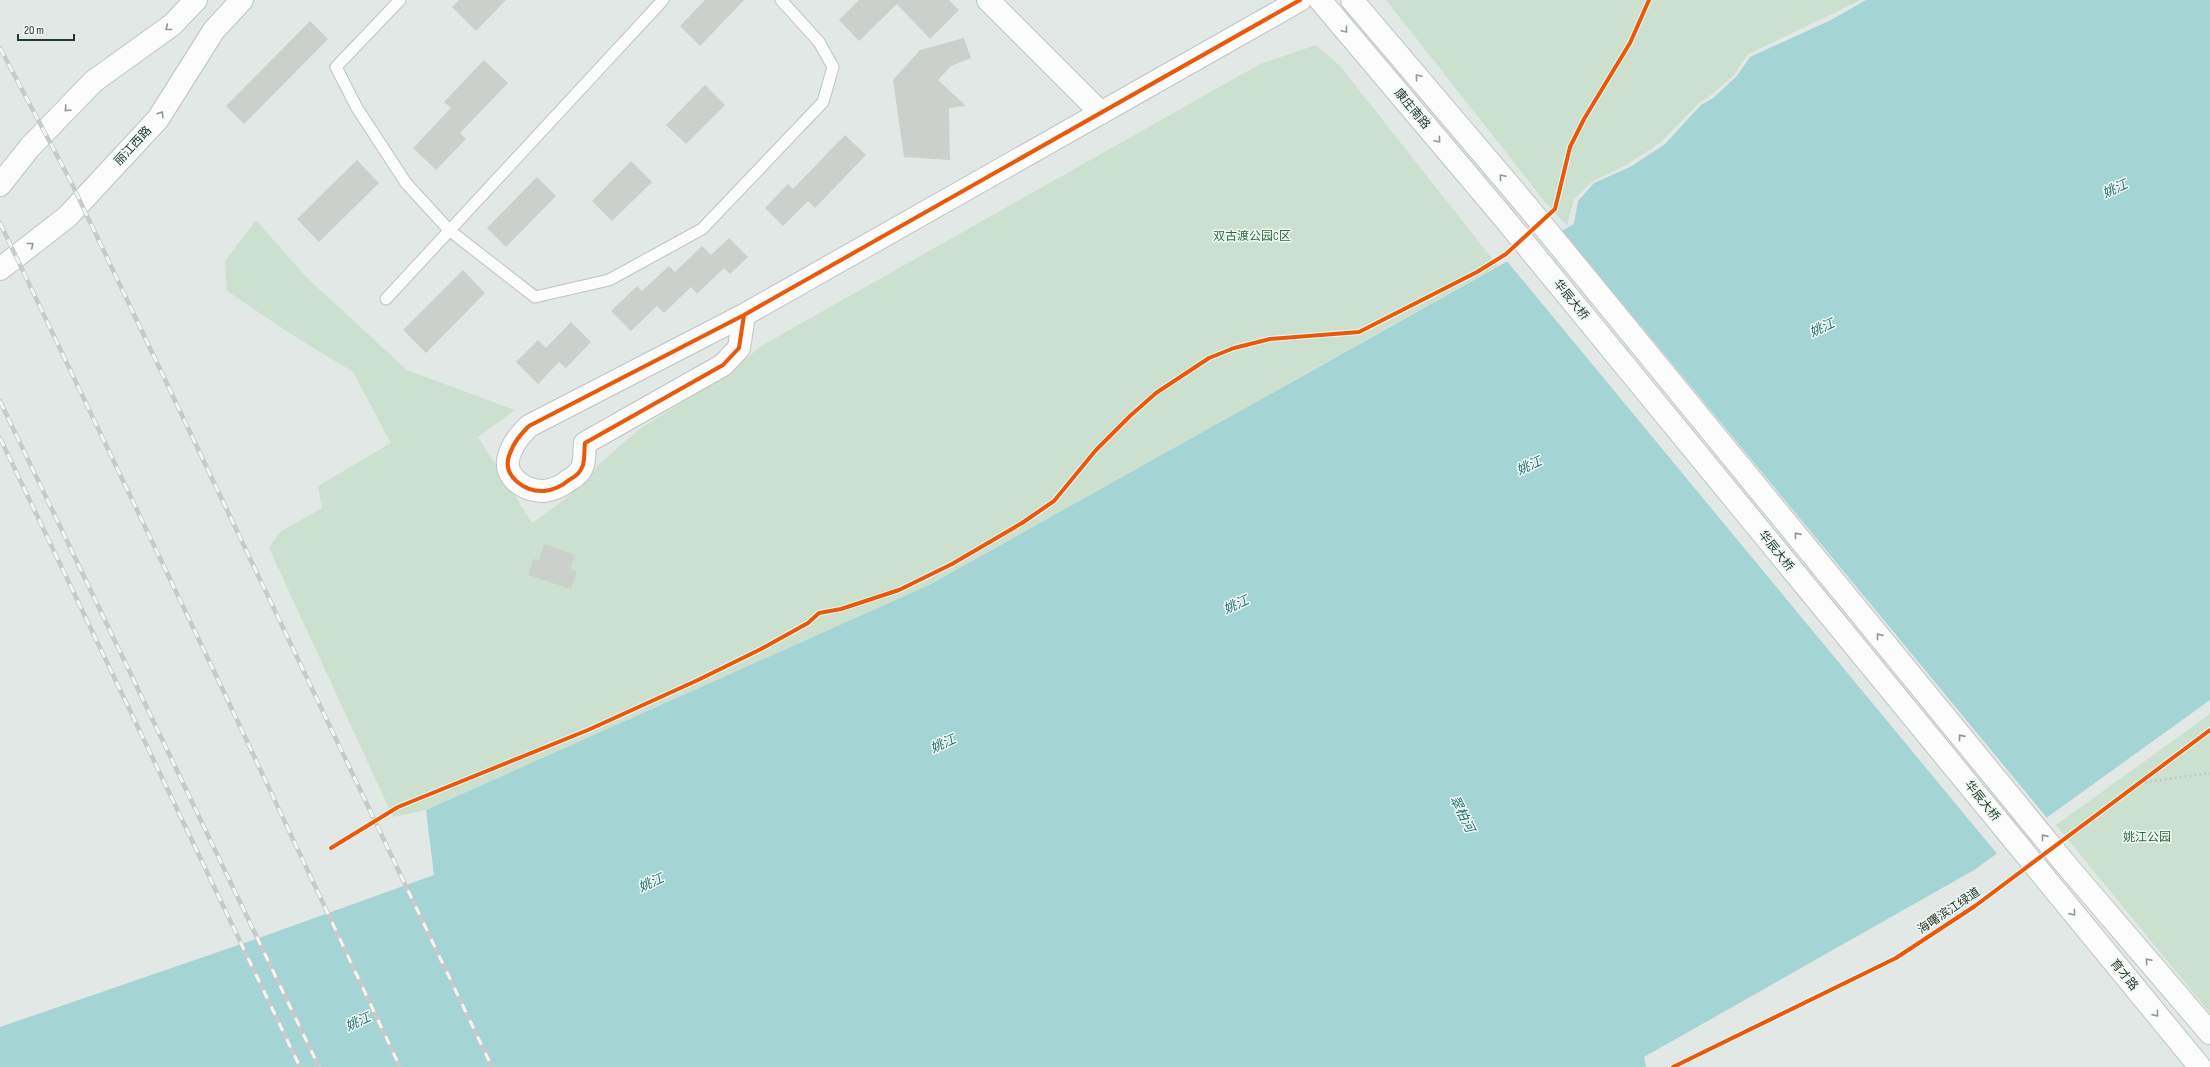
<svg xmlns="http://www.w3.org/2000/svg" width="2210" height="1067" viewBox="0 0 2210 1067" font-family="'Sofia Sans Condensed','Noto Sans SC',sans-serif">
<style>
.green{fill:#cce0cf}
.water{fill:#a4d4d4}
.pier{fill:#e2e8e5}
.building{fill:#cbd0cd}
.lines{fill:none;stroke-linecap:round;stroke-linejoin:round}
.service-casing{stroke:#bfc4c2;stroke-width:13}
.minor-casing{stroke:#bfc4c2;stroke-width:24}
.secondary-casing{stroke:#bfc5c2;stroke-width:24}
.path{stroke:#c0c8c4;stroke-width:2.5;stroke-dasharray:2 3;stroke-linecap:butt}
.service{stroke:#fbfcfb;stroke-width:11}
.minor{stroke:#fbfcfb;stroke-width:22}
.secondary{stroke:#fbfcfb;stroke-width:22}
.rail-casing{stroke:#c6cac8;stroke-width:4.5}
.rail{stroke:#f0f7f2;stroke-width:3;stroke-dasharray:9;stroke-linecap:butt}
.cycleway-casing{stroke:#f0f7f2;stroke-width:6}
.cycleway{stroke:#e8590c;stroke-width:4}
.oneway{stroke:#8e9a95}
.labels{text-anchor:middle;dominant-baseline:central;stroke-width:3;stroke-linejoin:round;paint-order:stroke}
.street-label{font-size:12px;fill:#22392f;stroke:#f0f7f2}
.park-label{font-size:12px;fill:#2e6d3c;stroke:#f0f7f2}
.water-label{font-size:13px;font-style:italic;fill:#207171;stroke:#f0f7f2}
</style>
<rect width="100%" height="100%" fill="#e2e8e5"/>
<!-- green -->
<path class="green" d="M1386,0H1861L1748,54L1734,75L1710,96L1699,103L1661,142L1626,165L1592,182L1574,199L1567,226L1545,202Z
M1316,45L1340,66L1498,266L929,585L426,810L393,817L269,548L280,532L322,508L318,486L391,443L353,372L291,334L227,291L225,261L256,220L306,277L407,370L515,410L478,437L532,523L564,500L598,465L638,430L729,373L761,346L1260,64Z
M2210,714V1013L2056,825Z"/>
<!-- water -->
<path class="water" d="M1866,0H2210V700L1974,870L1644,1057L1646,1067H0V1027L253,940L434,875L426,810L929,585L1574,224L1578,201L1594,183L1630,167L1664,145L1701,105L1713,98L1737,76L1750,57L1831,20Z"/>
<!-- pier -->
<path class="pier" d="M1561,229L2048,819L1998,855L1506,260Z"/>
<!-- building -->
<path class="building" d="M459,0H506L476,31L452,7Z
M705,0H744L700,46L680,26Z
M859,0H949L959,10L930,39L897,4L859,41L839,20Z
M310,21L328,39L244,124L226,106Z
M964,38L971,58L951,66L938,80L966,106L949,108L950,160L904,157L893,80L920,50Z
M484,60L508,83L460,133L466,139L436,170L413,148L451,108L444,102Z
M705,85L725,105L686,144L666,125Z
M845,135L866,155L815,208L808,201L783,226L765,208L788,184L793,189Z
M357,160L379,183L319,242L297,219Z
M631,161L652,182L612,221L592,201Z
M537,177L556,196L506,247L487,228Z
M729,238L748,257L730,274L724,268L697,294L691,287L664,313L657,306L631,331L611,311L637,286L642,291L669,266L675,272L702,246L711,255Z
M463,270L485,293L426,353L403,330Z
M571,322L591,342L566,368L559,362L538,384L516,362L538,340L546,348Z
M544,544L575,555L570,569L577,571L571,589L528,575L533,559L539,560Z"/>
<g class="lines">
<defs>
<path id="service" d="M400,0L336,67L357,108L406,183L449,230L535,297L609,280L702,229L823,102L833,67L819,42L781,0
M386,299L663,0"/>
<path id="minor" d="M988,0L1101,113
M744,315L739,348L723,365L585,443C584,450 585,458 583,465C581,472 575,477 569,480C562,486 553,490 544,491C526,492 502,477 509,456C513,443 520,435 529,426L744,315L1300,0"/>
<path id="secondary" d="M1320,0L1504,218L2200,1067
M1352,0L1527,206L2068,867L2210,1033
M0,185L30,147L94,81L172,25L196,0
M0,269L67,217L158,119L214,30L242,0"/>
</defs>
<!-- service casing -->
<use href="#service" class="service-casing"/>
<!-- minor casing -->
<use href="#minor" class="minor-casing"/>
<!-- secondary casing -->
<use href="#secondary" class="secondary-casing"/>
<!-- path -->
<path class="path" d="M2140,783L2210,773"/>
<!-- service -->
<use href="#service" class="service"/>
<!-- minor -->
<use href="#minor" class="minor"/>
<!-- secondary -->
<use href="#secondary" class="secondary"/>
<defs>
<path id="rail" d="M0,48L71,182L492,1067
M0,223L222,688L400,1067
M0,401L319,1067
M0,438L300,1067"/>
</defs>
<!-- rail casing -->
<use href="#rail" class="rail-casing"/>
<!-- rail -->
<use href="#rail" class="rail"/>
<defs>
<path id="cycleway" d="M744,315L739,348L723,365L585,443C584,450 585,458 583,465C581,472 575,477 569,480C562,486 553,490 544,491C526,492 502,477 509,456C513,443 520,435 529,426L744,315L1300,0
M331,848L398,807L588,730L698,680L761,649L808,623L819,613L841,609L899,590L952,564L1022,523L1054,501L1096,450L1130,416L1156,393L1209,358L1234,348L1270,339L1359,332L1477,272L1506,254L1555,209L1570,147L1584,119L1630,43L1649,0
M1673,1067L1896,958L1975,906L2210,730"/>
</defs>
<!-- cycleway casing -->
<use href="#cycleway" class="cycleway-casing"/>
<!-- cycleway -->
<use href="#cycleway" class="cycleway"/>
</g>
<!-- one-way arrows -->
<defs><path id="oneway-chevron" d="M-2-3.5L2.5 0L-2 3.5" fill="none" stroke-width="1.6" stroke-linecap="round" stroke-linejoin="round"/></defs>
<g class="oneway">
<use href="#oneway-chevron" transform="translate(168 28) rotate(142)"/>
<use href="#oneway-chevron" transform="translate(1345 30) rotate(50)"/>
<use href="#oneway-chevron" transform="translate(1418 77) rotate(-130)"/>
<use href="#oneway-chevron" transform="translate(67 109) rotate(134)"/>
<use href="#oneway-chevron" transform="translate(161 114) rotate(-57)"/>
<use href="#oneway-chevron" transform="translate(1438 140) rotate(50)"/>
<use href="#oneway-chevron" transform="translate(1502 177) rotate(-130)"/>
<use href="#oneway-chevron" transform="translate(31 245) rotate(-38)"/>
<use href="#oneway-chevron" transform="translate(1797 535) rotate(-129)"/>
<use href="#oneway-chevron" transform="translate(1879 636) rotate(-129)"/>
<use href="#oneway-chevron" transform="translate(1961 737) rotate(-129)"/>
<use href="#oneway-chevron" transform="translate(2044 837) rotate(-129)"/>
<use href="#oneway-chevron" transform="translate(2073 913) rotate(51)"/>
<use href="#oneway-chevron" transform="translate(2148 961) rotate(-131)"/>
<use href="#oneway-chevron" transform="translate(2156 1014) rotate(51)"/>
</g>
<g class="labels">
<!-- street labels -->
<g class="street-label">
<text transform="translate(1412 109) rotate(50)">康庄南路</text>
<text transform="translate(133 146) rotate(-47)">丽江西路</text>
<text transform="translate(1571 300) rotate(51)">华辰大桥</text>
<text transform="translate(1776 551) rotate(51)">华辰大桥</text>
<text transform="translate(1982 801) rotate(51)">华辰大桥</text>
<text transform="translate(1949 911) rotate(-34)">海曙滨江绿道</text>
<text transform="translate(2124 975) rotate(51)">育才路</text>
</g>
<!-- park labels -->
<g class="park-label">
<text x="1252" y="236">双古渡公园C区</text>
<text x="2147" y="837">姚江公园</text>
</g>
<!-- water labels -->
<g class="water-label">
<text transform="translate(2115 189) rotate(-25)">姚江</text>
<text transform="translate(1822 328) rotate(-25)">姚江</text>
<text transform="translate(1529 466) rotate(-25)">姚江</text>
<text transform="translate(1236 605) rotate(-25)">姚江</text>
<text transform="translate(943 744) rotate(-25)">姚江</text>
<text transform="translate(1462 814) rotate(64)">翠柏河</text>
<text transform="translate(651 883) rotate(-25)">姚江</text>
<text transform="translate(358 1022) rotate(-25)">姚江</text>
</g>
</g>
<!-- scale -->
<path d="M18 34v6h56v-6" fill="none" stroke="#22392f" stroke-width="2"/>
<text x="24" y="34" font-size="12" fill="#22392f" stroke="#f0f7f2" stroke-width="3" paint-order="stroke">20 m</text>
</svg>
